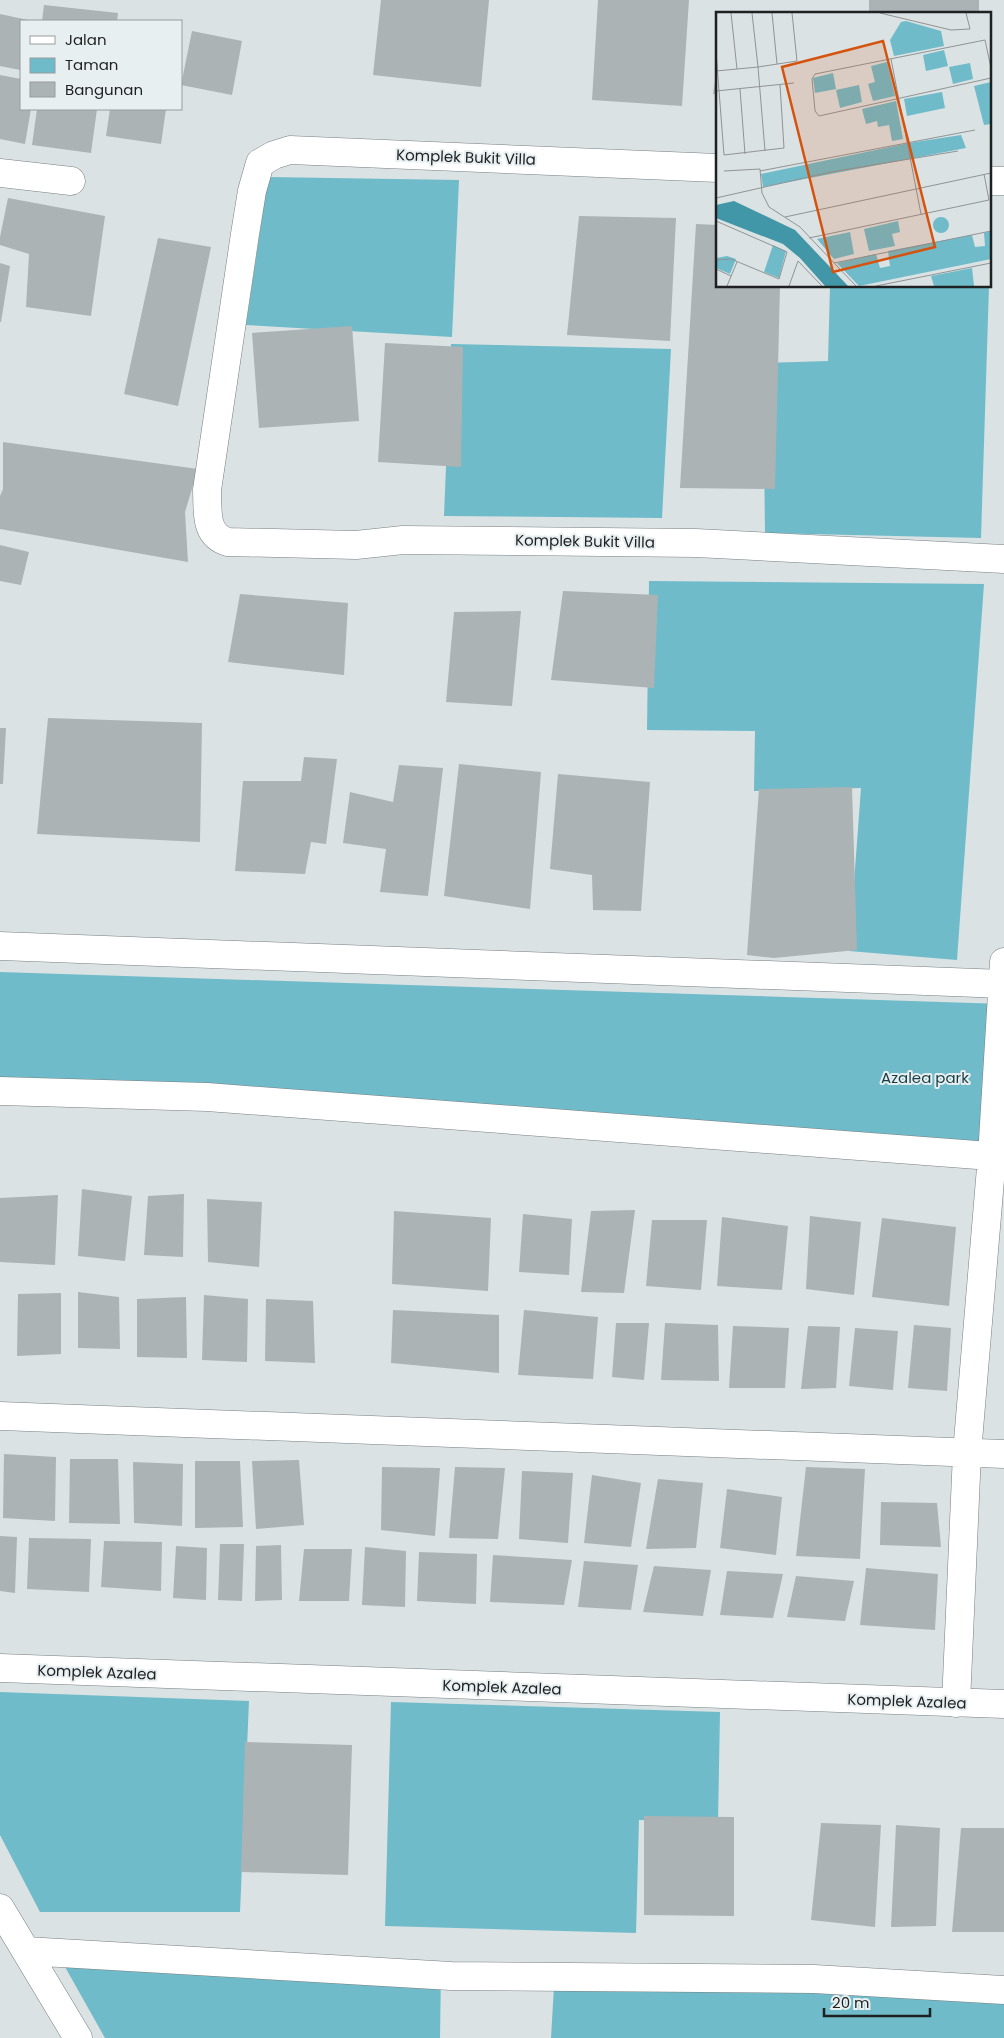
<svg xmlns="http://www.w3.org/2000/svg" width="1004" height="2038" viewBox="0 0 1004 2038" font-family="Poppins,sans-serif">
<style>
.green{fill:#6fbbca}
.building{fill:#acb3b5}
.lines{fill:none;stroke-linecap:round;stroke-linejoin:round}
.street-casing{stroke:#787f80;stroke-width:29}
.street{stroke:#fff;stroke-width:28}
.labels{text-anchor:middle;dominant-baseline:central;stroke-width:4;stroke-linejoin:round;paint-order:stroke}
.street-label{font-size:15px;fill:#1e2021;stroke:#e8eff0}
.park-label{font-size:15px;fill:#173e46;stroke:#e8eff0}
.inset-road{fill:none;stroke:#8f9495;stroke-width:1}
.view{fill:#d4530e;fill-opacity:0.15;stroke:#d4530e;stroke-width:2.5}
.inset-edge{fill:none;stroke:#1e2021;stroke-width:2.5}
</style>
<rect width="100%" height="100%" fill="#dbe2e3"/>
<!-- green -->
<path class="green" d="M268,177L459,180L452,337L246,325Z
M830,286H989L981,538L765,533L763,363L828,361Z
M451,344L671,349L662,518L444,516Z
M649,581L984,584L957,960L849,951L861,788L754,791L755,731L647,730Z
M0,972L1004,1004V1157L261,1112L0,1101Z
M0,1692L249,1701L240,1912H40L0,1835Z
M391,1702L720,1712L718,1822L639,1820L636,1933L385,1926Z
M60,1958L441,1970L440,2038H105Z
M555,1969L1004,1991V2038H551Z"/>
<!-- building -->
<path class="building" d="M381,0H489L481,87L373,75Z
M598,0H689L682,106L592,100Z
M869,0H979V14H869Z
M44,5L118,13L117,21H42Z
M0,14L28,20L21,21V63L20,70L0,66Z
M192,31L242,41L232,95L181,85Z
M717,67H718V95L713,94Z
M0,75L21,79V109H31L25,144L0,139Z
M37,109H97L91,153L32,145Z
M110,109H166L161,144L106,136Z
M8,198L105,216L91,316L26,307L29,254L0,245V237Z
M579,216L676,218L670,341L567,335Z
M696,224L718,225V286H780L775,489L680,488Z
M158,238L211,247L178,406L124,394Z
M0,263L10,266L1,322H0Z
M352,326L359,421L259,428L252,333Z
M385,343L463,347L461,467L378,462Z
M3,442L198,469L185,512L188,562L0,529V496L3,489Z
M0,545L29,552L21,585L0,581Z
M563,591L658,595L654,688L551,680Z
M240,594L348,603L344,675L228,662Z
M521,611L512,706L446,702L454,612Z
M48,718L202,723L200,842L37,834Z
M0,728H6L3,784H0Z
M304,757L337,759L326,844L311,842L305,874L235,871L243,781H301Z
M459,764L541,772L530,909L444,896Z
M399,765L443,768L428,896L380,892L386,849L343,843L350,792L393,802Z
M558,774L650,782L641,911L593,910L592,875L550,869Z
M852,787L857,950L774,958L747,955L759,789Z
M82,1189L132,1196L125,1261L78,1256Z
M184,1194L183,1257L144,1255L148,1196Z
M58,1195L55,1265L0,1262V1198Z
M207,1199L262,1202L259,1267L208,1262Z
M635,1210L624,1293L581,1292L591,1211Z
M394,1211L491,1218L488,1291L392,1284Z
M523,1214L572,1219L569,1275L519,1272Z
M810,1216L861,1222L854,1295L806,1289Z
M722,1217L788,1226L782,1290L717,1286Z
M882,1218L956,1227L949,1306L872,1297Z
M652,1220H707L701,1290L646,1286Z
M78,1292L119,1297L120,1349L78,1348Z
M61,1293V1354L17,1356L18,1294Z
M204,1295L248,1299L247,1362L202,1360Z
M186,1297L187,1358L137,1357V1299Z
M266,1299L313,1301L315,1363L265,1361Z
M393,1310L499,1315V1373L391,1363Z
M524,1310L598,1317L593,1379L518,1375Z
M616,1323H649L644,1380L612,1377Z
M665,1323L718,1325L719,1381L661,1380Z
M914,1325L951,1328L947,1391L908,1388Z
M733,1326L789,1328L785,1388H729Z
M808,1326L840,1327L836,1388L801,1389Z
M855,1328L898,1331L893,1390L849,1386Z
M4,1454L56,1457L55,1521L3,1518Z
M70,1459H118L120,1524L69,1523Z
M299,1460L304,1525L256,1529L252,1461Z
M195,1461H240L243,1527L195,1528Z
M133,1462L183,1464L182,1526L134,1523Z
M382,1467L440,1468L435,1536L381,1530Z
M455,1467L505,1468L498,1539L449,1538Z
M806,1467L865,1469L860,1559L796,1556Z
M522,1471L573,1473L568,1543L519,1539Z
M592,1475L641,1483L631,1547L584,1543Z
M658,1479L703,1483L696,1548L646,1549Z
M727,1489L782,1497L776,1555L720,1548Z
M881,1502L937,1503L941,1547L880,1545Z
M0,1536L17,1537L15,1593L0,1591Z
M29,1538L91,1539L89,1592L27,1589Z
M104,1541L162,1542L161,1591L101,1587Z
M220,1544H244L242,1601L218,1600Z
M281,1545L282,1600L255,1601L256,1546Z
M176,1546L207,1548L206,1600L173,1598Z
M365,1547L406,1551L405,1607L362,1605Z
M304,1549H352L349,1601H299Z
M419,1552L477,1554L476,1604L417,1601Z
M493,1555L572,1560L564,1605L490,1602Z
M584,1561L638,1565L631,1610L578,1607Z
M654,1566L711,1570L703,1616L643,1612Z
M866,1568L938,1574L935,1630L860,1625Z
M727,1571L783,1574L773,1618L720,1615Z
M796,1576L854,1581L845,1621L787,1617Z
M245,1742L352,1745L348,1875L241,1872Z
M644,1816L734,1817V1916L644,1915Z
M821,1823L881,1825L875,1927L811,1920Z
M896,1825L940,1828L936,1926L891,1927Z
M961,1828H1004V1932H952Z"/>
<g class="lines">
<defs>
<path id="street" d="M718,168L290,150L274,155L260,163L252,191L245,234L207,490C208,511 204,535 228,542L356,545L403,540L696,543L1004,559
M0,173L71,181
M990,181H1004
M0,946L1004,984
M0,1091L207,1097L1004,1157
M0,1416L1004,1454
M0,1668L1004,1704
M956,1703L967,1453L992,1156L1004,962
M0,1908L78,2038
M26,1951L451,1976L814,1979L1004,1990"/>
</defs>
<!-- street casing -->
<use href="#street" class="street-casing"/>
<!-- street -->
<use href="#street" class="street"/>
</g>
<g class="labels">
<!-- street labels -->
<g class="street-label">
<text transform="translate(466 157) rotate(2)">Komplek Bukit Villa</text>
<text transform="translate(585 541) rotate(1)">Komplek Bukit Villa</text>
<text transform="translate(97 1672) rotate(2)">Komplek Azalea</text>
<text transform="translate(502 1687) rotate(2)">Komplek Azalea</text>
<text transform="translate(907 1701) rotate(2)">Komplek Azalea</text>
</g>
<!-- park labels -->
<g class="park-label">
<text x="925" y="1077">Azalea park</text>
</g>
</g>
<!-- overview -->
<g transform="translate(716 12)">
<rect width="275" height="275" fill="#dbe2e3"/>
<path d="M190,9L225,19L228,34L178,44L174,28L185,10ZM228,38L232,54L210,59L207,43ZM171,50L179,84L157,89L152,72L159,70L155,54ZM254,51L257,67L237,72L233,55ZM117,61L120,77L99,81L97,66ZM275,70V112L268,113L258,74ZM143,73L146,90L124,96L120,78ZM226,80L229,96L191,104L188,87ZM180,89L187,127L176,129L173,113L162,115L161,109L150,112L146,97ZM245,123L250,136L47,175L45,162L193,131ZM217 213a8 8 0 1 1 16 0a8 8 0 1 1-16 0ZM182,209L184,220L176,222L179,234L153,239L148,217ZM275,219V247L143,274L121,251L160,242L164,256L174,254L172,239L256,223L259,235L269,234L268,221ZM134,220L138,242L118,247L101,227ZM57,233L70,239L63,266L48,260ZM11,244L20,247L14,262L0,256V246ZM256,256L258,274H218L215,264Z" fill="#6fbbca"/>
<path d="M18,189L79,218L132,274H109L84,246L67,232L0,206V193Z" fill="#4197a7"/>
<path class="inset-road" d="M15,1L21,57M56,1L61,52M164,1L235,18L254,17L250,1M0,40L8,143L68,136L64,73M175,47L205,202M275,56L269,28L99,62L96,67L99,99L103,104L275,66M0,59L42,55L36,1M24,77L29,142M0,79L78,71M49,139L42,55L81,49L76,1M8,159L44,157L46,181L53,195L84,215L140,274M44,159L259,118M0,186L115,160L242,139M69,205L275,161M0,209L71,240L63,267L15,247L0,248M93,226L273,188L268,162M118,251L275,219M0,257L15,264M11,274L21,250M73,274L82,249L106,274M160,274L275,251"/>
<path class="view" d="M167,29L219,235L117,260L66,55Z"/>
<rect width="275" height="275" class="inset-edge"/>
</g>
<!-- legend -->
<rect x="20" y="20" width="162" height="90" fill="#e8eff0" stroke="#979c9d"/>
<rect x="30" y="36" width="25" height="8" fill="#ffffff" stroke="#979c9d"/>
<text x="65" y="45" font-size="15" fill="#1e2021">Jalan</text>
<rect x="30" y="58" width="25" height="15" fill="#6fbbca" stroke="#979c9d"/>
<text x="65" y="70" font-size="15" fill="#1e2021">Taman</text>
<rect x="30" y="82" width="25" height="15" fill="#acb3b5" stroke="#979c9d"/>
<text x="65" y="95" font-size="15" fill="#1e2021">Bangunan</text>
<!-- scale -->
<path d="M824 2008v8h106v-8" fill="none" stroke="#1e2021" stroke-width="2.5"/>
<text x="832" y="2008" font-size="15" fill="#1e2021" stroke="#e8eff0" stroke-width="4" paint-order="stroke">20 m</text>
</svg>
